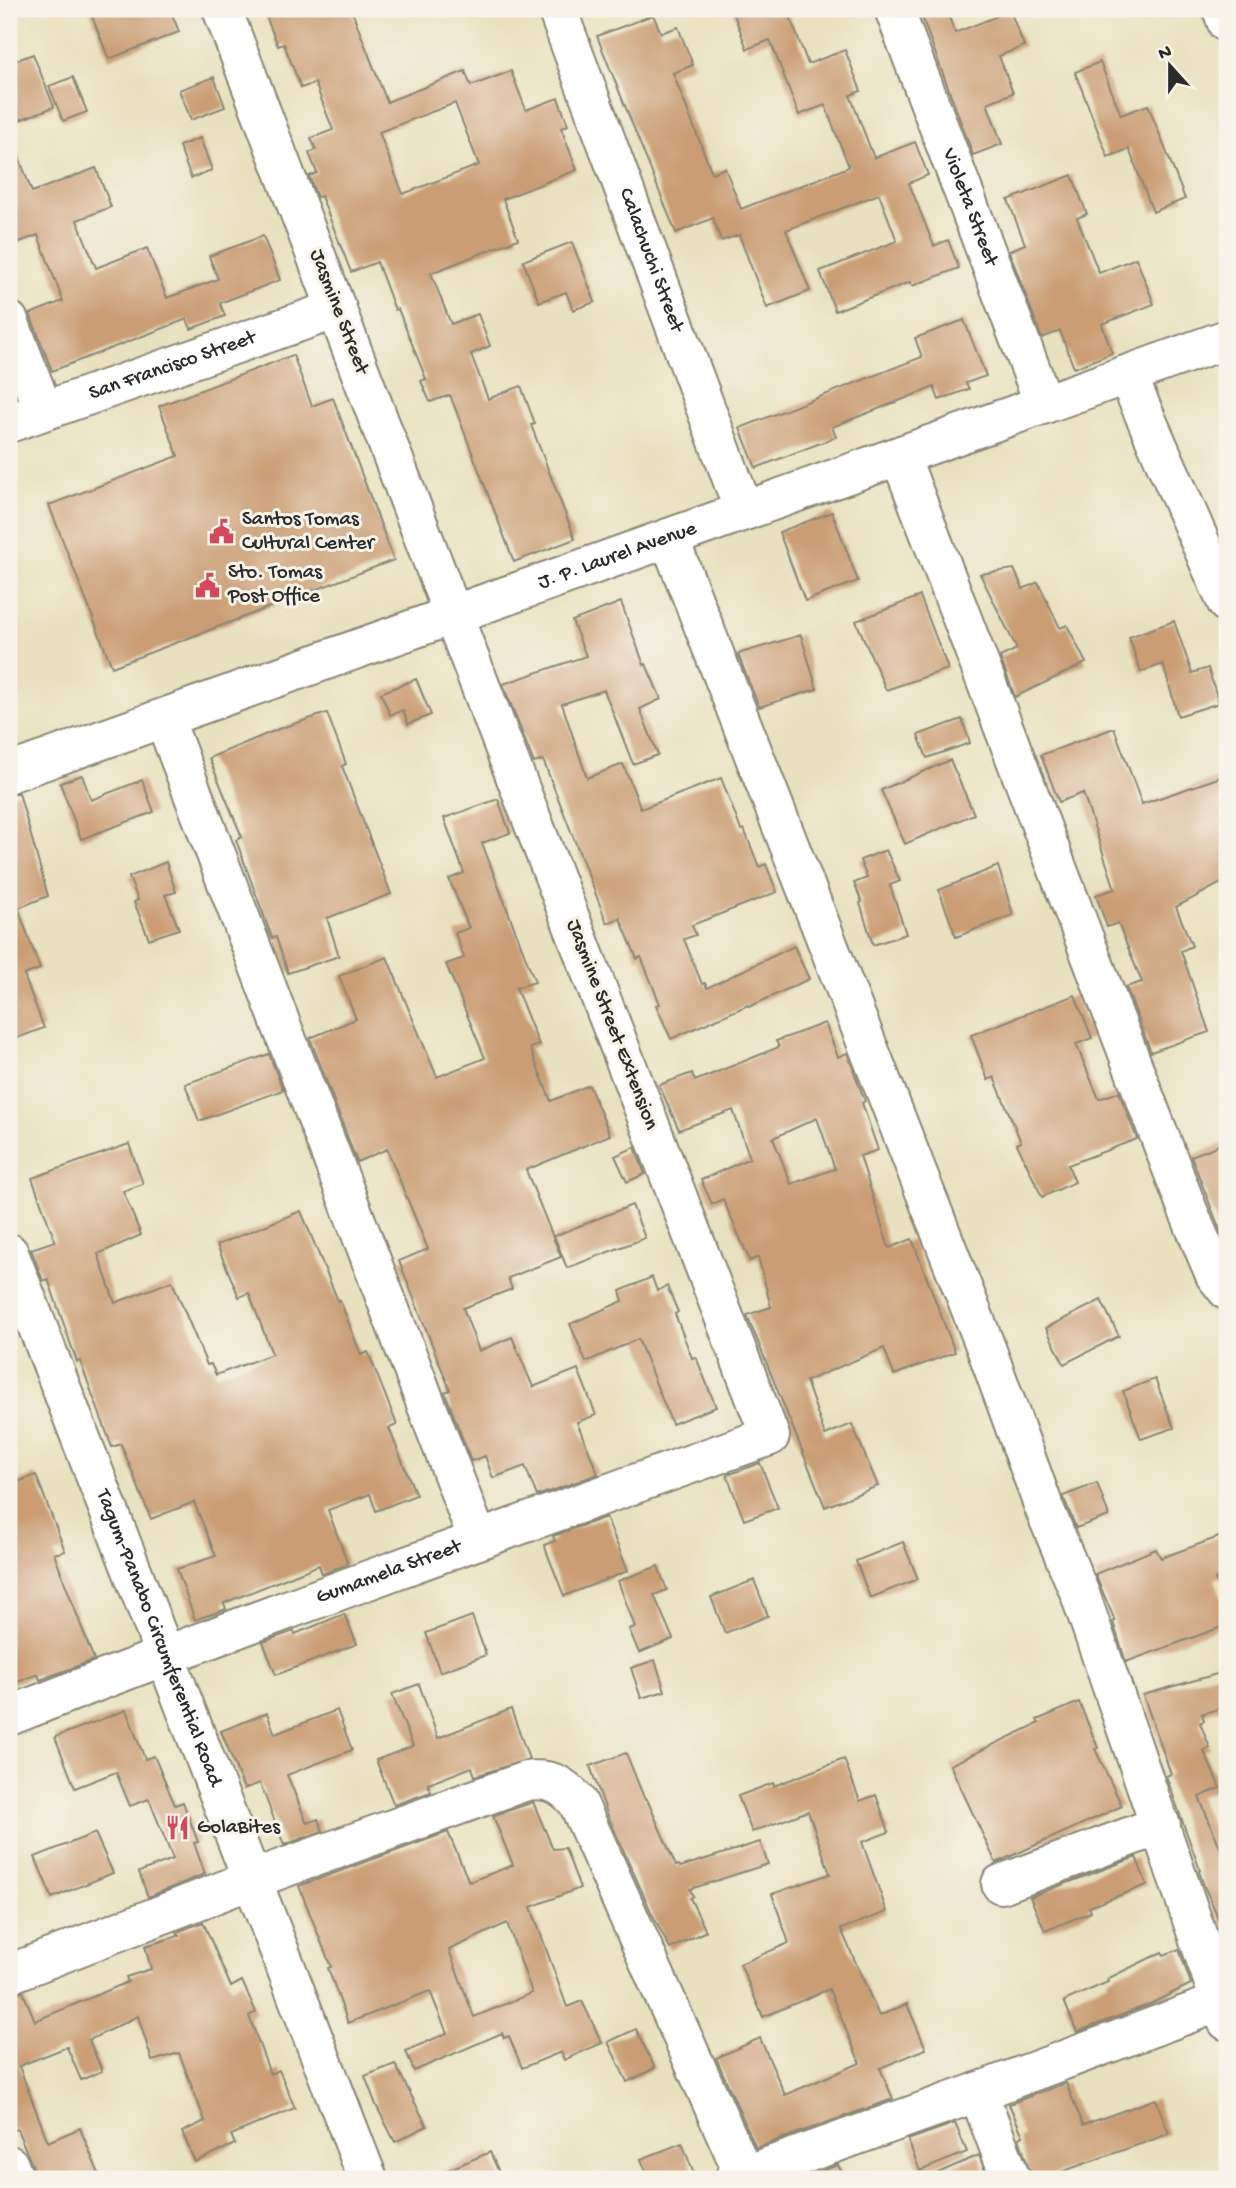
<svg xmlns="http://www.w3.org/2000/svg" width="1236" height="2188" viewBox="0 0 1236 2188" font-family="'Gochi Hand',sans-serif">
<style>
.building{fill:#ca9d74;fill-rule:evenodd}
.lines{fill:none;stroke-linecap:round;stroke-linejoin:round}
.minor-casing{stroke:#8a8675;stroke-width:42}
.major-casing{stroke:#8a8675;stroke-width:42}
.minor{stroke:#fff;stroke-width:38}
.major{stroke:#fff;stroke-width:38}
.labels{text-anchor:middle;dominant-baseline:central;stroke-width:6;stroke-linejoin:round;paint-order:stroke}
.street-label{font-size:21px;fill:#2b2b2b;stroke:#f7f3e8}
.poi-label{font-size:21px;fill:#2b2b2b;stroke:#f7f3e8;text-anchor:start}
</style>
<rect width="100%" height="100%" fill="#f7f3e8"/>
<filter id="ink" filterUnits="userSpaceOnUse"><feTurbulence type="fractalNoise" baseFrequency=".0143" numOctaves="2"/><feDisplacementMap in="SourceGraphic" scale="14" xChannelSelector="R" yChannelSelector="G"/><feConvolveMatrix kernelMatrix="1 2 1 2 8 2 1 2 1" color-interpolation-filters="sRGB"/></filter>
<filter id="wash" filterUnits="userSpaceOnUse"><feTurbulence type="fractalNoise" baseFrequency=".00686" numOctaves="4" result="noise"/><feDisplacementMap in="SourceGraphic" scale="28" xChannelSelector="R" yChannelSelector="G"/><feGaussianBlur stdDeviation="1.57" result="paint"/><feColorMatrix in="noise" values="0 0 0 0 0 0 0 0 0 0 0 0 0 0 0 0 0 1.4 0 .05"/><feComposite in="paint" operator="in"/></filter>
<g filter="url(#wash)">
<rect width="100%" height="100%" fill="#e8e1bf"/>
<g id="blocks">
<!-- building -->
<path class="building" d="M89,9H170L179,32L109,59Z
M263,9H351L387,102L465,71L471,86L511,71L526,110L558,98L568,125L561,128L577,170L503,199L518,239L431,273L451,324L478,314L490,346L471,354L488,399L521,386L535,424L531,425L575,539L514,562L450,395L430,402L421,381L426,379L398,309L395,310L377,262L351,272L321,196L317,197L309,176L317,173L309,153L316,150L311,138L333,130L315,83L301,88L284,44L278,46ZM455,103L479,165L403,194L379,132Z
M732,9H787L808,64L845,50L861,91L850,95L874,158L915,142L928,175L909,183L934,246L948,240L959,268L912,286L910,282L835,311L820,271L897,241L879,194L786,230L810,291L767,308L739,235L721,241L713,218L676,233L597,36L653,15L661,33L678,27L693,65L673,73L712,173L725,168L741,209L849,167L825,105L799,115L770,40L747,49Z
M919,9H946L955,33L1010,11L1024,46L999,56L1013,93L987,103L1002,144L973,155Z
M33,54L54,107L9,124V63Z
M1100,62L1121,115L1148,105L1185,199L1153,212L1129,149L1108,157L1075,72Z
M73,77L87,112L63,121L49,86Z
M214,77L225,107L191,120L179,90Z
M9,136H11L32,192L96,168L111,207L77,220L96,268L147,248L167,298L218,279L209,256L263,236L280,280L220,303L225,316L191,329L187,319L52,371L30,314L63,301L38,235L9,246Z
M200,138L212,170L191,178L179,146Z
M1072,175L1087,214L1077,218L1099,273L1136,258L1154,304L1102,324L1112,353L1074,368L1060,331L1042,338L1009,251L1025,244L1008,200Z
M572,242L595,302L573,310L566,292L539,302L523,261Z
M964,320L986,376L966,383L969,389L939,400L934,387L832,427L836,437L756,468L740,428L922,357L915,338Z
M293,355L312,406L333,398L394,560L112,667L49,505L178,456L159,406Z
M832,512L858,581L805,601L779,532Z
M1014,569L1023,589L1038,582L1060,628L1067,625L1086,663L1015,697L1000,657L1017,649L980,574Z
M920,596L948,669L886,690L856,621Z
M621,602L644,665L646,664L661,699L640,709L658,755L633,764L604,690L562,704L587,778L623,764L641,809L721,778L741,830L744,829L759,867L766,864L777,892L692,925L696,935L684,939L702,984L705,983L707,988L794,946L809,979L749,1007L748,1005L671,1039L656,1005L660,1004L641,957L637,959L620,918L607,923L543,760L534,763L503,684L586,656L572,621Z
M1174,621L1192,673L1208,668L1219,703L1178,716L1163,664L1141,672L1129,637Z
M801,635L817,689L759,707L738,654Z
M416,679L431,715L408,724L403,710L390,715L381,693Z
M327,713L346,764L342,766L391,894L327,918L339,956L288,973L276,937L272,938L236,840L242,837L209,758L281,728Z
M962,719L970,743L927,758L918,735Z
M1114,728L1142,804L1227,775V880L1176,907L1192,946L1181,951L1209,1032L1151,1052L1126,987L1142,982L1118,923L1107,927L1096,895L1115,889L1083,793L1059,802L1041,755Z
M950,760L974,814L905,844L881,790Z
M82,775L91,800L142,780L154,812L81,839L60,783Z
M19,793L48,896L18,908L40,969L24,975L44,1028L9,1041V794Z
M498,799L510,833L482,843L535,982L516,988L539,1045L530,1048L551,1101L589,1085L610,1135L526,1170L561,1257L508,1278L512,1289L463,1308L479,1351L512,1337L533,1387L578,1369L596,1415L577,1422L598,1474L537,1496L525,1466L493,1478L485,1456L471,1461L445,1392L450,1390L399,1261L428,1249L387,1149L357,1162L310,1038L356,1019L339,976L387,957L437,1077L485,1058L446,964L464,958L455,933L469,928L449,879L464,873L444,818Z
M886,850L900,881L890,885L906,934L873,945L860,903L862,902L854,883L867,878L860,860Z
M166,862L176,892L165,895L179,929L149,939L134,902L138,900L129,877Z
M998,866L1013,915L956,937L939,890Z
M1075,995L1092,1038L1076,1044L1099,1099L1119,1092L1137,1139L1068,1165L1075,1182L1042,1197L1017,1144L1021,1142L994,1077L988,1080L971,1035Z
M825,1023L838,1057L847,1053L865,1101L862,1103L878,1150L860,1156L889,1248L912,1239L955,1352L894,1375L884,1348L806,1381L825,1435L852,1424L878,1486L825,1507L747,1315L771,1307L758,1257L750,1261L723,1199L712,1204L701,1180L750,1158L733,1110L679,1130L659,1085L692,1073L695,1081L779,1047L776,1041ZM817,1118L835,1169L791,1184L773,1138Z
M269,1054L283,1090L199,1121L185,1084Z
M1227,1142V1248L1191,1156Z
M129,1144L143,1184L123,1191L141,1235L98,1254L115,1303L172,1281L207,1365L211,1364L216,1375L272,1354L249,1293L239,1297L217,1245L301,1211L338,1301L340,1300L361,1355L368,1352L397,1425L389,1428L416,1495L376,1511L370,1494L328,1510L348,1564L322,1574L319,1565L224,1603L226,1609L195,1620L177,1569L216,1556L194,1502L151,1519L121,1444L112,1447L80,1361L77,1362L48,1279L43,1281L31,1249L55,1241L32,1178Z
M635,1147L645,1174L627,1182L615,1156Z
M632,1205L645,1238L567,1268L554,1236Z
M652,1277L657,1291L667,1286L678,1312L675,1314L692,1358L696,1357L716,1407L672,1424L638,1339L586,1362L570,1324L623,1301L620,1291Z
M1101,1300L1119,1336L1064,1364L1046,1328Z
M1155,1379L1174,1428L1141,1439L1123,1391Z
M760,1463L778,1508L744,1520L727,1475Z
M36,1475L65,1551L54,1554L94,1660L40,1680L38,1674L9,1685V1485Z
M1097,1483L1109,1516L1076,1528L1063,1496Z
M606,1517L628,1571L564,1596L544,1545L555,1541L553,1536Z
M1227,1534V1574L1215,1579L1227,1612V1625L1126,1662L1113,1622L1115,1621L1095,1574L1156,1549L1161,1558Z
M903,1542L918,1579L870,1598L856,1561Z
M658,1566L667,1590L654,1595L673,1639L639,1653L629,1629L635,1627L618,1581Z
M754,1580L768,1616L725,1633L711,1597Z
M344,1614L357,1644L276,1675L263,1642L294,1631L295,1634Z
M472,1616L486,1655L440,1672L426,1633Z
M655,1660L665,1691L641,1698L631,1668Z
M1227,1671V1706L1202,1714L1204,1721L1200,1723L1210,1748L1204,1751L1220,1788L1199,1797L1227,1864V1955L1220,1933L1224,1931L1204,1886L1199,1871L1200,1870L1166,1776L1171,1774L1143,1695Z
M419,1684L438,1738L511,1709L529,1759L475,1776L472,1767L428,1784L431,1792L394,1805L376,1760L413,1746L392,1694Z
M1079,1702L1098,1748L1095,1749L1122,1806L996,1863L950,1765L1039,1723L1037,1720Z
M126,1710L145,1759L154,1756L175,1805L183,1802L198,1842L194,1843L205,1874L148,1897L139,1872L173,1859L149,1799L130,1806L116,1772L75,1788L55,1737Z
M337,1710L352,1750L287,1775L307,1823L318,1819L323,1831L284,1845L260,1783L244,1789L221,1731L267,1713L275,1734Z
M626,1753L645,1800L647,1799L676,1866L679,1865L680,1867L760,1842L768,1864L690,1889L693,1896L690,1898L706,1931L670,1949L652,1914L608,1816L590,1766Z
M844,1759L860,1801L876,1795L889,1832L862,1842L887,1912L841,1929L879,2016L907,2004L926,2049L880,2068L893,2099L756,2148L716,2058L760,2038L785,2095L860,2063L829,1989L763,2017L740,1964L789,1943L772,1894L830,1874L808,1811L752,1832L738,1796L773,1783L774,1786Z
M533,1802L553,1849L565,1848L580,1888L531,1907L567,2007L582,2001L602,2043L564,2060L561,2052L522,2068L509,2036L504,2038L502,2033L414,2071L406,2051L447,2033L430,1991L348,2023L328,1968L331,1967L299,1886L448,1832L469,1882L513,1865L493,1816ZM507,1923L532,1993L474,2017L449,1950Z
M95,1833L113,1873L52,1898L35,1857Z
M1136,1857L1147,1885L1089,1907L1091,1912L1045,1931L1030,1897Z
M203,1922L231,1987L242,1981L256,2012L249,2016L270,2074L279,2070L295,2108L231,2135L235,2144L195,2162L182,2132L205,2121L179,2053L152,2061L138,2016L89,2040L102,2071L81,2080L67,2047L19,2066L48,2142L80,2128L101,2179H38L17,2129L9,2132V1995L23,1992L35,2021L128,1982L126,1977L151,1969L145,1946L179,1936L177,1932Z
M1179,1949L1191,1984L1148,2005L1077,2032L1064,2001L1108,1982L1107,1979L1162,1952L1164,1955Z
M636,2029L655,2068L627,2082L608,2042Z
M395,2064L427,2126L395,2142L376,2105L365,2076Z
M1066,2083L1083,2125L1156,2099L1169,2134L1041,2179H1032L1019,2138L1023,2136L1009,2104Z
M955,2123L967,2152L920,2171L908,2140Z
M682,2143L696,2179H649L641,2159Z
M490,2152L502,2179H427Z
M979,2155L988,2179H924Z
M838,2165L845,2179H820L817,2173Z"/>
</g>
</g>
<g filter="url(#ink)">
<use href="#blocks" fill-opacity="0" stroke="#8a8675" stroke-width="2"/>
<g class="lines">
<defs>
<g id="minor">
<path id="s1" d="M557,9L744,511"/>
<path id="s2" d="M894,9L1044,404"/>
<path d="M1222,9L1227,23"/>
<path d="M9,321L43,410"/>
<path d="M1127,375L1227,603"/>
<path id="s3" d="M9,423L337,309"/>
<path d="M900,456L1187,1208L1215,1275L1227,1290"/>
<path d="M669,538L986,1348L1045,1510L1080,1594L1227,2021"/>
<path d="M164,718L478,1540"/>
<path id="s4" d="M9,773L1227,339"/>
<path id="s5" d="M9,1716C261,1617 515,1526 770,1436L453,615L222,9"/>
<path d="M1001,1884L1161,1825"/>
<path d="M9,1974L253,1879L526,1781C550,1778 563,1784 578,1803L746,2179"/>
<path d="M978,2092L1011,2179"/>
<path d="M9,2165L14,2179"/>
<path d="M734,2179L978,2092L1220,2002"/>
</g>
<g id="major">
<path id="s6" d="M9,1253L368,2179"/>
</g>
</defs>
<!-- minor casing -->
<use href="#minor" class="minor-casing"/>
<!-- major casing -->
<use href="#major" class="major-casing"/>
<!-- minor -->
<use href="#minor" class="minor"/>
<!-- major -->
<use href="#major" class="major"/>
</g>
</g>
<!-- icons -->
<defs>
<symbol id="civic-bare" viewBox="-9 -9 18 18"><path d="M-.6-6.5H3V-4.5H.6V-3L4-1V1h2V6H-6V1h2V-1L-.6-3ZM-1.2 2.5V6h2.4V2.5Z" fill="#d1495b" stroke="#f7f3e8" stroke-width="2.5" paint-order="stroke"/></symbol>
<symbol id="restaurant-bare" viewBox="-9 -9 18 18"><path d="M-5-6h1v4h1v-4h1v4h1v-4h1v5L-1.5 .5V6h-2V.5L-5-1ZM5-6V6H3V1.5H1.5Q1.5-4 5-6Z" fill="#d1495b" stroke="#f7f3e8" stroke-width="2.5" paint-order="stroke"/></symbol>
</defs>
<g fill-rule="evenodd">
<use href="#civic-bare" x="204" y="514" width="35" height="35"/>
<use href="#civic-bare" x="190" y="568" width="35" height="35"/>
<use href="#restaurant-bare" x="160" y="1810" width="35" height="35"/>
</g>
<g class="labels">
<!-- street labels -->
<g class="street-label">
<text stroke="none"><textPath href="#s2" startOffset="212">Violeta Street</textPath></text>
<text stroke="none"><textPath href="#s1" startOffset="268">Calachuchi Street</textPath></text>
<text transform="translate(338 312) rotate(69)">Jasmine Street</text>
<text stroke="none"><textPath href="#s3" startOffset="173">San Francisco Street</textPath></text>
<text stroke="none"><textPath href="#s4" startOffset="646">J. P. Laurel Avenue</textPath></text>
<text transform="translate(611 1025) rotate(69)">Jasmine Street Extension</text>
<text stroke="none"><textPath href="#s5" startOffset="406">Gumamela Street</textPath></text>
<text stroke="none"><textPath href="#s6" startOffset="413">Tagum-Panabo Circumferential Road</textPath></text>
</g>
<!-- poi labels -->
<g class="poi-label">
<text x="242" y="520">Santos Tomas<tspan x="242" dy="24">Cultural Center</tspan></text>
<text x="228" y="573">Sto. Tomas<tspan x="228" dy="24">Post Office</tspan></text>
<text x="197" y="1828">GolaBites</text>
</g>
</g>
<!-- margin -->
<rect width="1236" height="2188" fill="none" stroke="#f7f3e8" stroke-width="35"/>
<!-- north arrow -->
<g transform="translate(1170 66) rotate(339)" stroke="#f7f3e8" stroke-width="5" paint-order="stroke">
<path d="M0-5L12 26L0 18L-12 26Z" fill="#2b2b2b"/>
<text y="-10" font-size="19" font-weight="bold" text-anchor="middle" fill="#2b2b2b">N</text>
</g>
</svg>
